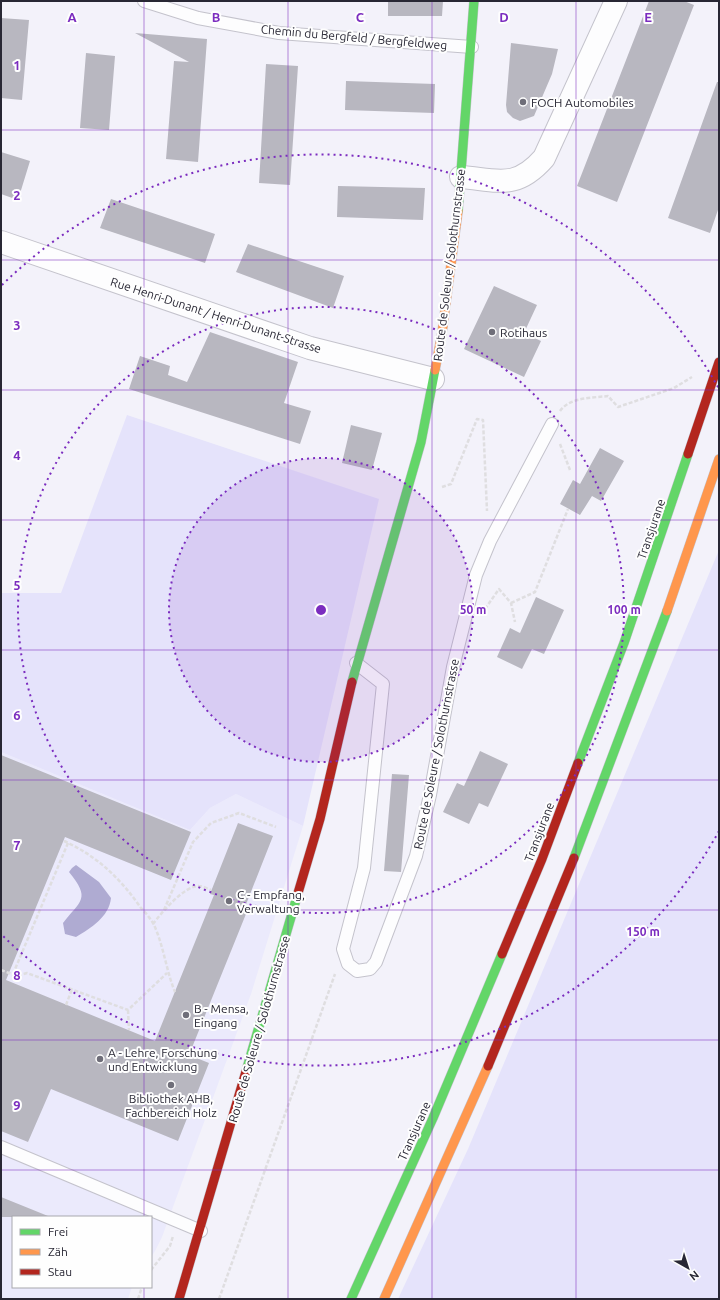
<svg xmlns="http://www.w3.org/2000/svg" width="720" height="1300" viewBox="0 0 720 1300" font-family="Ubuntu,sans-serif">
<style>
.built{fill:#ebeafc}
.green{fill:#e5e3fb}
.water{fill:#afabd2}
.building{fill:#b8b7c0}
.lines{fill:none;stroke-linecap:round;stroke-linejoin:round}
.lane-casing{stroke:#c4c3cc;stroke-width:14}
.street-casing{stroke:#c4c3cc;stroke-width:24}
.fast-casing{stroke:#c4c3cc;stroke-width:10}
.slow-casing{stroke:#c4c3cc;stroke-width:10}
.jam-casing{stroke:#c4c3cc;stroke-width:10}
.path{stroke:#dfdee0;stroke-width:2.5;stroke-dasharray:4 2;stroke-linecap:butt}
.lane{stroke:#fdfdfe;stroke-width:12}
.street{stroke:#fdfdfe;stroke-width:22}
.fast{stroke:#63d668;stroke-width:9}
.slow{stroke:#ff974d;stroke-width:9}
.jam{stroke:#b3261e;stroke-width:9}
.grid{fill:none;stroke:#7b2cbf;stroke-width:1;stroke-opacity:0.55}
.ring{fill:none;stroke:#7b2cbf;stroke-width:2;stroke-dasharray:2 4}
.poi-dot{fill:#6f6e79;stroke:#fefefe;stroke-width:1.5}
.labels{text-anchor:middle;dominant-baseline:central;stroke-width:4;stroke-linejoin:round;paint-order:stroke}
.street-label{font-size:12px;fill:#282734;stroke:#fefefe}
.poi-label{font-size:12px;fill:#282734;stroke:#fefefe;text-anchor:start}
.grid-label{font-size:13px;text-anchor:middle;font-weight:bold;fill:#7b2cbf;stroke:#fefefe;stroke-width:4;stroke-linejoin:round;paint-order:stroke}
.centre{fill:#7b2cbf;stroke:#fefefe;stroke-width:2}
.ring-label{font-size:12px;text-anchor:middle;font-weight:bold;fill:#7b2cbf;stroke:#fefefe;stroke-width:4;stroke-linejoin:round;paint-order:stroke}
</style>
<rect width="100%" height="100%" fill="#f3f2fa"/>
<!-- built -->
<path class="built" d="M1,752L190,830L210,808L236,794L303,826L251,994L162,1237L155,1251L151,1257V1217H13V1287H132L128,1299H1V1173L89,1208L1,1173Z"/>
<!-- green -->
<path class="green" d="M127,415L379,499L303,826L236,794L210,808L190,830L1,752V593H61Z
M719,550V1299H398L468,1149Z"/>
<!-- water -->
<path class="water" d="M76,865L99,882L111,898C109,917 91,928 76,937L65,934L63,923C81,900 91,899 69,872L72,868Z"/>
<!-- building -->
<path class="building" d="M388,1H443L442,16H388Z
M649,1H684L694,5L617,202L577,186Z
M1,18L29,20L22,100L1,98Z
M135,33L207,39L198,162L166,159L174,61L189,62Z
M511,43L558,49L552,74L534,116L520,121L513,118L507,112L506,105Z
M86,53L115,56L109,130L80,128Z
M266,64L298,66L290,185L259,183Z
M346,81L435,84L434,113L345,110Z
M717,82H719V207L710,233L668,218Z
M1,152L30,161L18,200L1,194Z
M338,186L425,188L423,220L337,217Z
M111,199L215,234L205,263L100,228Z
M248,244L344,276L333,308L236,272Z
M494,286L537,305L524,333L541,341L524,377L464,349Z
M210,332L298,362L284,403L311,411L300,444L129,389L140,356L170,366L168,375L187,382Z
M351,425L382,433L372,470L342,463Z
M600,448L624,461L601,501L592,496L580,515L560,504L573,480L580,484Z
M536,597L564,610L544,654L532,649L522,669L497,657L510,628L520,633Z
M480,751L508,764L488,807L479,803L469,824L443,812L457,783L464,786Z
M1,755L191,832L171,880L65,837L6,980L155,1041L214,895L210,894L238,823L273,836L245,907L248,909L189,1055L209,1063L178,1141L51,1089L28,1142L1,1131Z
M392,774L409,775L401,872L384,871Z
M1,1197L48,1216V1217H1Z"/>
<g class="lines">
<defs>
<path id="lane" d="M144,1L198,18L279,33L472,47
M356,663L383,684L364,868L343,949L348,964L357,971L370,969L376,962L416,856L430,795L453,667L476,575L490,541L552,424
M1,1147L201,1231"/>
<path id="street" d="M461,177C498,180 516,190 544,158L616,1
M1,242L310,348L433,379"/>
<path id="fast" d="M458,211L474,1
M352,682L421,442L435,370
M578,763L624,643L688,454
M574,858L667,611
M247,1068L298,893
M351,1299L433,1118L502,954"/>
<path id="slow" d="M435,370L442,333L458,211
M667,611L719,459
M384,1299L488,1066"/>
<path id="jam" d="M688,454L719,362
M298,893L320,819L352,682
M502,954L542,859L578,763
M488,1066L574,858
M179,1299L247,1068"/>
</defs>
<!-- lane casing -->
<use href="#lane" class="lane-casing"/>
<!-- street casing -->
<use href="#street" class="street-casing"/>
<!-- fast casing -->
<use href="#fast" class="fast-casing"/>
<!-- slow casing -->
<use href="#slow" class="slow-casing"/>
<!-- jam casing -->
<use href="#jam" class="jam-casing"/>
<!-- path -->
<path class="path" d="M560,411C570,397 592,398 608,396L618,407L674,388L692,377
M560,444L570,470
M442,487L451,484L477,419L483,420L487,511
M511,603L535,592L568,509
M485,609L499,589L511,603L515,622
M64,841C97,856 120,878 141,908C146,913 151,919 154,925C164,947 166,970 175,992
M164,910L193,842L211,823L239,813L276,827
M153,924C161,913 185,885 199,886C203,886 208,889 211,890
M1,970L17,976L27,973L128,1010L167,973
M13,974L68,843
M66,1005L72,989
M128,1010L129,1030
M151,1270L170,1246L173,1236
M138,1299L142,1287
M219,1299L335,974"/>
<!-- lane -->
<use href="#lane" class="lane"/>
<!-- street -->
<use href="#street" class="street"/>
<!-- fast -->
<use href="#fast" class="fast"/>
<!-- slow -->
<use href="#slow" class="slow"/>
<!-- jam -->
<use href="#jam" class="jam"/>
</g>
<!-- grid -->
<path class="grid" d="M144,1V1217M288,1V1299M432,1V1299M576,1V1299M1,130H719M1,260H719M1,390H719M1,520H719M1,650H719M1,780H719M1,910H719M1,1040H719M1,1170H719M144,1287V1299"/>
<!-- distance rings -->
<circle cx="321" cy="610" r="152" fill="#7b2cbf" fill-opacity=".12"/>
<g class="ring">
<circle cx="321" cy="610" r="152"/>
<circle cx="321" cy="610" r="303"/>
<path d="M719 831A455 455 0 0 1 2 935M2 285A455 455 0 0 1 719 389"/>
</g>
<!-- markers -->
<g class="poi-dot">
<circle cx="523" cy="102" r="4"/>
<circle cx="492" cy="332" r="4"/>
<circle cx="229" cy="901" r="4"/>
<circle cx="186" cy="1015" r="4"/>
<circle cx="100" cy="1059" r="4"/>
<circle cx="171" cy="1085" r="4"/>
</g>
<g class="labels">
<!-- street labels -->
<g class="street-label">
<text transform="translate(354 37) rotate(5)">Chemin du Bergfeld / Bergfeldweg</text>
<text transform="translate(449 265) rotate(-83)">Route de Soleure / Solothurnstrasse</text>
<text transform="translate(216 315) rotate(18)">Rue Henri-Dunant / Henri-Dunant-Strasse</text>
<text transform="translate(651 529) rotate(-71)">Transjurane</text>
<text transform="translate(436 754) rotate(-79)">Route de Soleure / Solothurnstrasse</text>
<text transform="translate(539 832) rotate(-69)">Transjurane</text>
<text transform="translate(259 1029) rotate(-74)">Route de Soleure / Solothurnstrasse</text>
<text transform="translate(414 1131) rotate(-66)">Transjurane</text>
</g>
<!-- poi labels -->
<g class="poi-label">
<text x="531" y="102">FOCH Automobiles</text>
<text x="500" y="332">Rotihaus</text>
<text x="237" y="894">C - Empfang,<tspan x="237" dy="14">Verwaltung</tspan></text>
<text x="194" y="1008">B - Mensa,<tspan x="194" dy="14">Eingang</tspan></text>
<text x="108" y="1052">A - Lehre, Forschung<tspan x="108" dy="14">und Entwicklung</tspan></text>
<text x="171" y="1098" text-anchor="middle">Bibliothek AHB,<tspan x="171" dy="14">Fachbereich Holz</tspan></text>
</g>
</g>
<g class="grid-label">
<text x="72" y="22">A</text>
<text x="216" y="22">B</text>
<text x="360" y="22">C</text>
<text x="504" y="22">D</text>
<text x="648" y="22">E</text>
<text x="17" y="70">1</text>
<text x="17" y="200">2</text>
<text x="17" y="330">3</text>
<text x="17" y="460">4</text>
<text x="17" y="590">5</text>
<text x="17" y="720">6</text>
<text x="17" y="850">7</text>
<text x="17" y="980">8</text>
<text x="17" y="1110">9</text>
</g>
<circle cx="321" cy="610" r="6" class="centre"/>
<g class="ring-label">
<text x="473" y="614">50 m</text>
<text x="624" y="614">100 m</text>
<text x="643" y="936">150 m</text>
</g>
<!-- border -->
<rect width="720" height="1300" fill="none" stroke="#282734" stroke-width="4"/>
<!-- legend -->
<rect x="12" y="1216" width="140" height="72" fill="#fefefe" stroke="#a8a8ad"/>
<rect x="20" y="1229" width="20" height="6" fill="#63d668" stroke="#a8a8ad"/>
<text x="48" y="1236" font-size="12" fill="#282734">Frei</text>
<rect x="20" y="1249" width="20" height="6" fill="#ff974d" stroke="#a8a8ad"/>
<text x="48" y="1256" font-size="12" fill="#282734">Zäh</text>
<rect x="20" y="1269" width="20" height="6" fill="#b3261e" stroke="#a8a8ad"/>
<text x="48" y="1276" font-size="12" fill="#282734">Stau</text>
<!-- north arrow -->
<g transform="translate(688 1268) rotate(141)" stroke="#fefefe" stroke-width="3" paint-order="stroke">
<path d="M0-3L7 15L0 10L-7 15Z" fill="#282734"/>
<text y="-6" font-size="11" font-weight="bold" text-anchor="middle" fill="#282734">N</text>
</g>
</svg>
